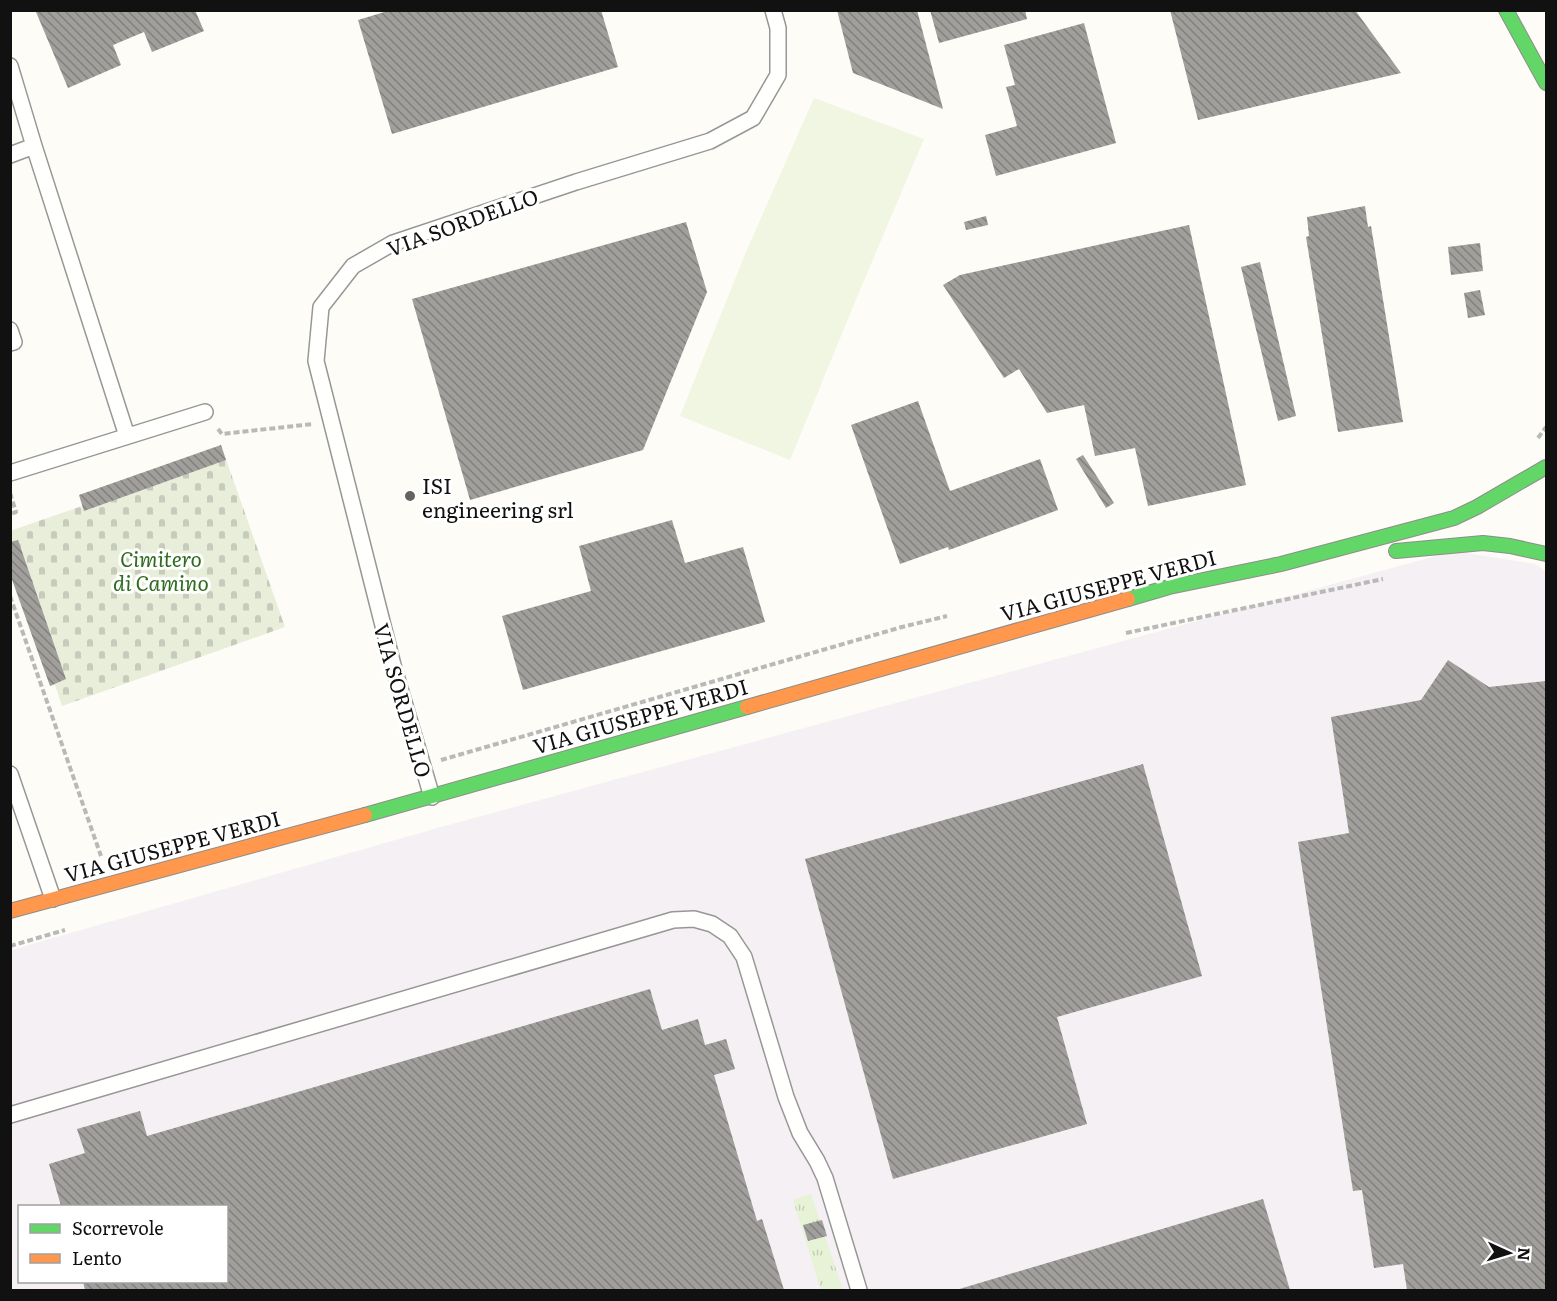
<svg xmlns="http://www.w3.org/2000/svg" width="1557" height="1301" viewBox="0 0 1557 1301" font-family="Literata,serif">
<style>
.industrial{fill:#f5f0f3;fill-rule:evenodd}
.grass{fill:url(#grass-tufts)}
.cemetery{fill:url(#cemetery-stones)}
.pitch{fill:#f0f6e1}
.building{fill:url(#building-back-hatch)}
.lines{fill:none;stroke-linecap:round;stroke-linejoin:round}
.lane-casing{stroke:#979795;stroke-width:18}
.fast-casing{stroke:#8e8d8b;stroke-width:16}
.slow-casing{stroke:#8e8d8b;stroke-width:16}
.path{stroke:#b9b9b8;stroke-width:4;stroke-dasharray:6 3;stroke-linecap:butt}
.lane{stroke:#fffffe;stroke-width:15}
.fast{stroke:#63d668;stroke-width:14}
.slow{stroke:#ff974d;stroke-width:14}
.poi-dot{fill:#646362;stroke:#fff;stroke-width:2}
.labels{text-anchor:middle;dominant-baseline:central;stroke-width:6;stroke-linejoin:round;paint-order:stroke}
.street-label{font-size:21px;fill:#111;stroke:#fff}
.poi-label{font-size:21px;fill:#111;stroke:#fff;text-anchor:start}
.park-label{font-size:21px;font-style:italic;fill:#2f6b1f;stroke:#fff}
</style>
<defs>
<pattern id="grass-tufts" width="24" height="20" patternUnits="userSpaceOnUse" patternTransform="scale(1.5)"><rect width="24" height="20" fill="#e7f3d7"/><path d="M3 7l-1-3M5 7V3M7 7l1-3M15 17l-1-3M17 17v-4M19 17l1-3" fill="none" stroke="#c5cfb8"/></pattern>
<pattern id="cemetery-stones" width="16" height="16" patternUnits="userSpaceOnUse" patternTransform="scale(1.5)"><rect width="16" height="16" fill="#e9eedb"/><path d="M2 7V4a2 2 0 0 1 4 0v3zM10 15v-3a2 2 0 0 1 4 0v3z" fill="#c7cbbb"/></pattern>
<pattern id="building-back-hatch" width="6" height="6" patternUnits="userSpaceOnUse" patternTransform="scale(1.5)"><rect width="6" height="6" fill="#a19f9c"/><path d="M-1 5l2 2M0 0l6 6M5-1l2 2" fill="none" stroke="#82807e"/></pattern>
</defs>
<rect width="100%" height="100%" fill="#fdfcf7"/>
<!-- industrial -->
<path class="industrial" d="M1454,551L1535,564L1546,571V1290H11V950L441,827ZM20,1206H226V1282H20Z"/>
<!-- grass -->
<path class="grass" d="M811,1194L843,1290H821L793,1200Z"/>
<!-- cemetery -->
<path class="cemetery" d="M221,445L285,627L62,706L55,685L50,686L11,574L10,531L82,506L79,495Z"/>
<!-- pitch -->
<path class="pitch" d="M814,98L924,139L857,297L790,460L680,416L746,252Z"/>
<!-- building -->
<path class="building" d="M39,10H195L204,31L152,52L144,32L113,45L121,65L68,88L36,12Z
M391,10H601L618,67L392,134L358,20Z
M837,10H917L943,109L853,73Z
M930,10H1025L1027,19L939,43Z
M1170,10H1355L1401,73L1198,120Z
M1084,23L1116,143L996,176L985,135L1017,126L1006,87L1015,85L1004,45Z
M1365,206L1368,227L1371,226L1403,422L1338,432L1306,237L1309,236L1307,217Z
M986,216L988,225L966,230L964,222Z
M686,222L707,292L643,450L470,500L412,299Z
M1189,225L1246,485L1148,506L1135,448L1095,456L1084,405L1047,413L1019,369L1004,378L943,285L960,275Z
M1480,243L1483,271L1451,275L1448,247Z
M1260,262L1296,416L1278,421L1241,267Z
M1480,290L1485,315L1468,318L1464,293Z
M918,401L950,491L1040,459L1058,510L949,550L948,547L900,564L851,425Z
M221,445L226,460L84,511L79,495Z
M1083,455L1114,503L1106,508L1076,459Z
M672,520L685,563L743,547L765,622L523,690L502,616L591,591L579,546Z
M18,540L66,679L50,686L10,574V542Z
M1448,660L1489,687L1546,681V1290H1407L1403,1264L1374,1268L1362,1190L1353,1191L1298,842L1349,833L1331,717L1421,700Z
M1143,764L1202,976L1057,1017L1087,1124L893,1179L805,859Z
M650,989L662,1030L698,1019L705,1045L726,1039L735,1069L714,1075L757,1221L762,1219L784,1290H85L83,1282H226V1206H61L49,1164L85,1153L77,1129L140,1111L147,1136Z
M1263,1199L1290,1290H956Z
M822,1220L827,1236L808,1241L803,1225Z"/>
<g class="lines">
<defs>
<path id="lane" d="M10,66L34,146L127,436
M10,155L34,146
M10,330L14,342L10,343
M10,473L205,412
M10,774L53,899
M432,797L393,665L316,361L321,307L353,266L393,243L576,182L710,141L753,118L778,75V28L773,10
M10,1115L673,920L694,919L712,924L730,936L744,957L786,1097L800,1133L817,1161L825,1178L859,1290"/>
<path id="fast" d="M1506,10L1546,83
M1396,551L1483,543L1510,546L1546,554
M1128,599L1169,587L1281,564L1454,518L1477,507L1546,467
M365,815L747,707"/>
<path id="slow" d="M747,707L1128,599
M10,911L365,815"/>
</defs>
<!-- lane casing -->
<use href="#lane" class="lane-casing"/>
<!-- fast casing -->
<use href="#fast" class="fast-casing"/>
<!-- slow casing -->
<use href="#slow" class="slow-casing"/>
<!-- path -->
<path class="path" d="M218,429L222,434L313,424
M1538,438L1546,427
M10,493L16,512L10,514
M10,596L101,856
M1126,633L1383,579
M441,760L902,627L947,616
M10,946L65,930"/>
<!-- lane -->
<use href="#lane" class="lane"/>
<!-- fast -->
<use href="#fast" class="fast"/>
<!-- slow -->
<use href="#slow" class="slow"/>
</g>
<!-- markers -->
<circle class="poi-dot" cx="410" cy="496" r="6"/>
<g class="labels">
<!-- street labels -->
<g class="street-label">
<text transform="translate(462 221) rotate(-20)">VIA SORDELLO</text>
<text transform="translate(1108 584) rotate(-15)">VIA GIUSEPPE VERDI</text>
<text transform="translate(404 700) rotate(74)">VIA SORDELLO</text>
<text transform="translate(640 715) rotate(-16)">VIA GIUSEPPE VERDI</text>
<text transform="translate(172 845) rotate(-15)">VIA GIUSEPPE VERDI</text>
</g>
<!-- poi labels -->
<g class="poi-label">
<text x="422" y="484">ISI<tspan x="422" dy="24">engineering srl</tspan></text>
</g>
<!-- park labels -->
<g class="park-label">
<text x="161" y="557">Cimitero<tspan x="161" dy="24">di Camino</tspan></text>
</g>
</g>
<!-- border -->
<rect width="1557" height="1301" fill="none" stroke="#111111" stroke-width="24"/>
<!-- legend -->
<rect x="18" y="1205" width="210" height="78" fill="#ffffff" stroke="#a0a0a0" stroke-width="1.5"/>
<rect x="30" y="1224" width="30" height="9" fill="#63d668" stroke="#a0a0a0" stroke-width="1.5"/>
<text x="72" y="1235" font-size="18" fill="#111111">Scorrevole</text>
<rect x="30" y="1254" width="30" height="9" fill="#ff974d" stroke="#a0a0a0" stroke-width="1.5"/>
<text x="72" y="1265" font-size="18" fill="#111111">Lento</text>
<!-- north arrow -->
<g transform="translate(1509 1253) rotate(94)" stroke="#ffffff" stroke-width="4.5" paint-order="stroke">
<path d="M0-4.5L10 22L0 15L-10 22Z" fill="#111111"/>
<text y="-9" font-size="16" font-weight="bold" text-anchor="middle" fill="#111111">N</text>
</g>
</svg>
